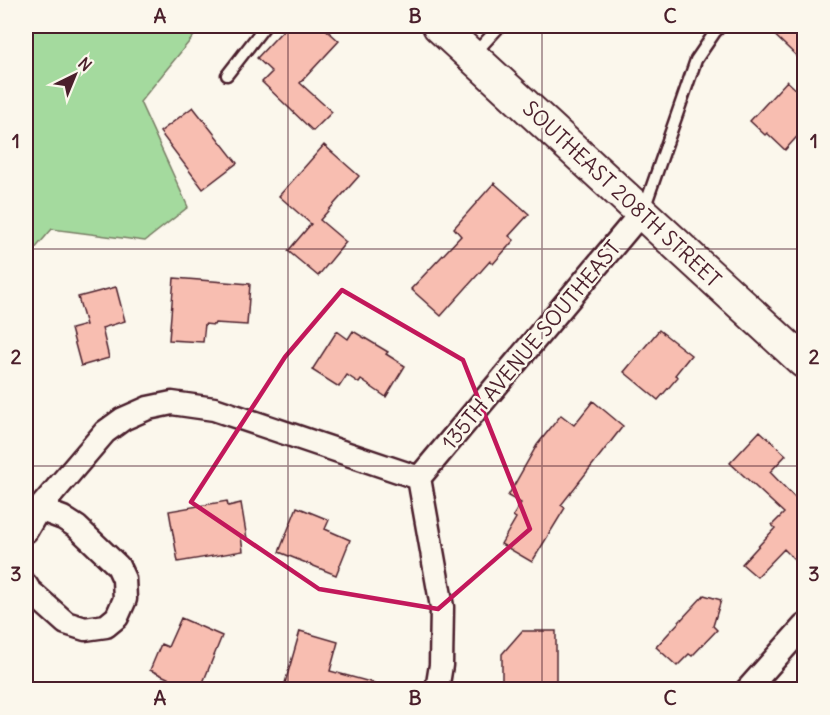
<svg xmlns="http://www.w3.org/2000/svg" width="830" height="715" viewBox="0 0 830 715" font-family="Delius,sans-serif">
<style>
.green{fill:#a4da9e;stroke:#777c64;stroke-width:1.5}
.building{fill:#f8beb1;stroke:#4a1f2b;stroke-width:1.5}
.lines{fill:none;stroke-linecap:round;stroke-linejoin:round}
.lane-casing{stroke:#4a1f2b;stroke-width:15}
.street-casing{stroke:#4a1f2b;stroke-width:27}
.secondary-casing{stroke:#4a1f2b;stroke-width:36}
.lane{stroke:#fbf7ec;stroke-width:10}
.street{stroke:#fbf7ec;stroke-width:22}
.secondary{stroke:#fbf7ec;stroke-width:32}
.marked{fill:none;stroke:#c2185b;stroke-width:4.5;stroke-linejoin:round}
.grid{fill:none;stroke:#4a1f2b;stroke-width:1.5;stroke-opacity:0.55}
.labels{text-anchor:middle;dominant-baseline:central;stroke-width:5;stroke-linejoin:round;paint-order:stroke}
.street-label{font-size:21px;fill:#4a1f2b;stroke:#fbf7ec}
.neatline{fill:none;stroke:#4a1f2b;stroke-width:2}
.grid-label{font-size:20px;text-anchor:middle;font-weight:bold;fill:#4a1f2b}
</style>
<rect width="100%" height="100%" fill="#fbf7ec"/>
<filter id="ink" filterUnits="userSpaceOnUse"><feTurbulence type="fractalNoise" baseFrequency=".0167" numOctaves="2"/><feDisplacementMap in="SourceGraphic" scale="12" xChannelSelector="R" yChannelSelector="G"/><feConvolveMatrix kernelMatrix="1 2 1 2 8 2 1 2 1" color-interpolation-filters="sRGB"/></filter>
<g filter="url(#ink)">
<!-- green -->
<path class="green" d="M26,26H202L140,102L188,207L145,241L52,229L26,259Z"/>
<!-- building -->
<path class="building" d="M287,26H322L339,41L300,83L332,112L313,131L262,82L272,72L257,58Z
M765,26H804V63Z
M787,81L804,97V129L785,150L767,133L765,135L750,121Z
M193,107L237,163L203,189L160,132Z
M324,145L359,176L320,220L346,242L318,276L288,251L311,224L279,196Z
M494,183L529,214L509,236L514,240L493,264L490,261L441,316L411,289L461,236L454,228Z
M174,278L250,284L247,325L215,323L214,325L205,324L203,342L169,340Z
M116,287L125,321L102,328L109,358L81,366L71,329L86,325L78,297Z
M659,330L691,355L675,375L678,377L658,400L624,372Z
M337,331L348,339L353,331L388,352L386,354L405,366L386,397L361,380L359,383L347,375L339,387L312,370Z
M593,401L623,426L561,505L565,508L532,562L501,544L516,518L513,516L521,503L508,496L537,445L561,415L574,425Z
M760,431L786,455L770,472L797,500L804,493V569L784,549L757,577L742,564L775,528L772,525L784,513L730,463Z
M227,501L228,506L241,503L247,539L241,536L243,551L178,562L169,511Z
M297,507L329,520L325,529L350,540L336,575L279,552Z
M704,595L721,600L713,626L717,630L692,656L689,654L677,666L656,647Z
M181,618L222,636L200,690H194L150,670L161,644L168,647Z
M300,631L338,642L330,671L374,683L373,690H283Z
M522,631H556V690H502V654Z"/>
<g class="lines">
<defs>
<path id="lane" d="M474,54L500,26
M227,75L265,26
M644,209L696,60L715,32L721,26"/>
<path id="street" d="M419,478L642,212
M419,478L442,607L441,665L437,690
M26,531L39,509L105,432L123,419L148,408L172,403L214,409L419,478
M26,585L29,590L66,623L85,629L106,626L117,617L125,599L124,579L118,566L77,527L63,518L39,509
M747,690L804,626"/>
<path id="secondary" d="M439,26L804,362"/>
</defs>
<!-- lane casing -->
<use href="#lane" class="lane-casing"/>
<!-- street casing -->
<use href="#street" class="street-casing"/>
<!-- secondary casing -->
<use href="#secondary" class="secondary-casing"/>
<!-- lane -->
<use href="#lane" class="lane"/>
<!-- street -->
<use href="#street" class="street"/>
<!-- secondary -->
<use href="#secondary" class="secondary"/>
</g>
</g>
<!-- marked area -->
<path class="marked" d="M342,290L463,360L530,529L438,609L319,589L191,502L285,357Z"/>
<!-- grid -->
<path class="grid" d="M288,26V690M542,26V690M26,249H804M26,466H804"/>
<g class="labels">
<!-- street labels -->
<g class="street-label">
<text transform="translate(622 194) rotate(43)">SOUTHEAST 208TH STREET</text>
<text transform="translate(531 345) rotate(-50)">135TH AVENUE SOUTHEAST</text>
</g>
</g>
<!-- margin -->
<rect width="830" height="715" fill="none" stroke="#fbf7ec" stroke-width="66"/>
<!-- north arrow -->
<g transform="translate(75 75) rotate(43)" stroke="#fbf7ec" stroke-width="4.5" paint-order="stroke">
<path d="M0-4.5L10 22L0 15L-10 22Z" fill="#4a1f2b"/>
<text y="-9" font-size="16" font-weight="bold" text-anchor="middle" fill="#4a1f2b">N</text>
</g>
<rect x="33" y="33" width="764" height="649" class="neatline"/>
<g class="grid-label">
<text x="160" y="23">A</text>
<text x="415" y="23">B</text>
<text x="670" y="23">C</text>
<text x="16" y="148">1</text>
<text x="814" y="148">1</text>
<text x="16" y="364">2</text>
<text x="814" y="364">2</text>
<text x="16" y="581">3</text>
<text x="814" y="581">3</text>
<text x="160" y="705">A</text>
<text x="415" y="705">B</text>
<text x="670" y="705">C</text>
</g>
</svg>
